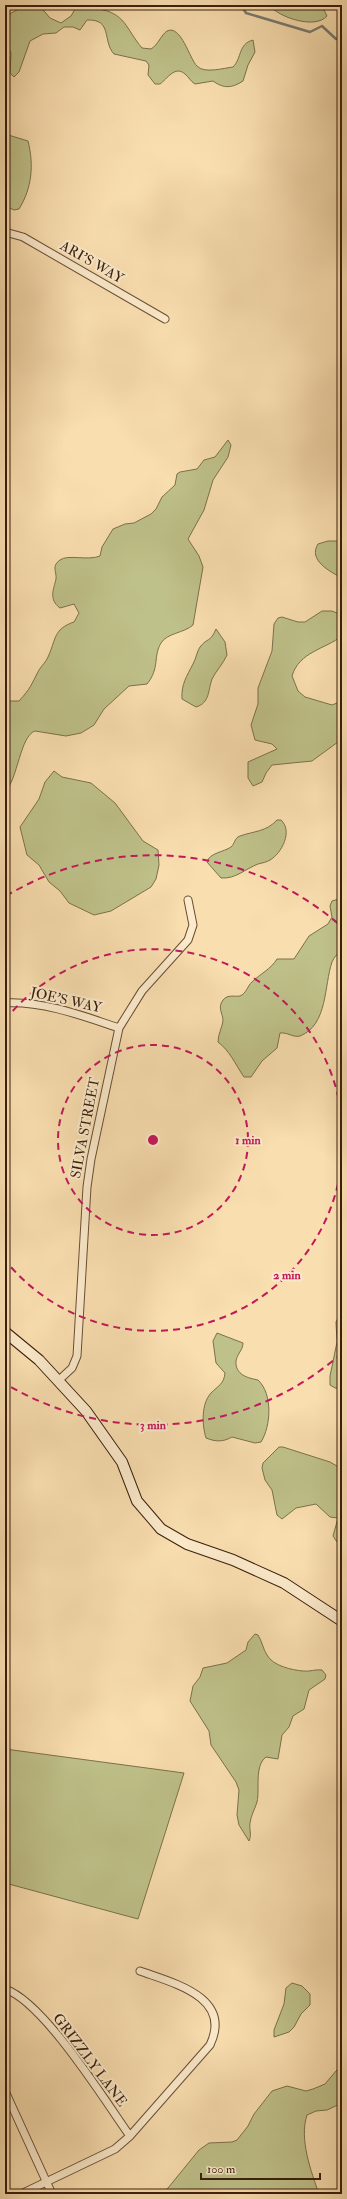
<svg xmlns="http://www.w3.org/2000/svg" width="347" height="2199" viewBox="0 0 347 2199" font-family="'IM FELL Double Pica',serif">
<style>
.green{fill:#bfc18a;stroke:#7c704b}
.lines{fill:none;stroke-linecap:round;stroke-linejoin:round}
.stream{stroke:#787b72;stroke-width:2.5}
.street-casing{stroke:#6a4e35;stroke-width:9}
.secondary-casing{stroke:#3a1e0c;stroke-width:12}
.street{stroke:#fbeacb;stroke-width:7}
.secondary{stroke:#fbeacb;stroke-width:10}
.ring{fill:none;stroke:#c2185b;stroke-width:2;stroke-dasharray:7 5}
.labels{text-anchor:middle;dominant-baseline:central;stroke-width:4;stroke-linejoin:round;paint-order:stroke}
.street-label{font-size:14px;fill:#3a1e0c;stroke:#fbeacb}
.centre{fill:#c2185b;stroke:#fbeacb;stroke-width:2}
.ring-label{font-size:12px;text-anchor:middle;font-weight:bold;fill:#c2185b;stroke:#fbeacb;stroke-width:4;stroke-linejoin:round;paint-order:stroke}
</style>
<rect width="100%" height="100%" fill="#f9deaf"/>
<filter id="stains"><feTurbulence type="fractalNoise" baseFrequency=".005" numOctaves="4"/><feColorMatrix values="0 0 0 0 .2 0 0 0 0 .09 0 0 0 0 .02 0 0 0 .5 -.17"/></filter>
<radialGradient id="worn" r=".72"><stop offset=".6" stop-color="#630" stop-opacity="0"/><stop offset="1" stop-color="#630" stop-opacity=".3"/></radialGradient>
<!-- green -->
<path class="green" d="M27,5H39L50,18L61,23L71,16L75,9C83,6 89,8 97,9C125,12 126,29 142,48L151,49C158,45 161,35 167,31C181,24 190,60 197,66C204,74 224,68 233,67C242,58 238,44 253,40L255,52L248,65L243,81C232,88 224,89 213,81L195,84C190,81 189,77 185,74C175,65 167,79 160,84H155L148,75L149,65L146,61L114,54C102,41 113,19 87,20L80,30L73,27H64L56,33L43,34L30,41L19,72L14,77L10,73L11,53L5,42L6,20L11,13Z
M269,5H314L323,8L327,16C315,30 278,17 269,5Z
M5,134L28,141C34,165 32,188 19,209L14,210L5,206Z
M228,440L231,445L228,457L213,480L204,510L188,539L199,556L203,567L193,625C184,633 167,633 161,643C153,656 160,668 147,684L129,686L104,709L94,725L81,733L66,736L35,731C20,736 18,779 5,792V704L10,701H19C31,688 31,685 39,670C42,665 46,662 48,657C56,640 53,629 74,622L79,613L74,604L60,608C48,599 54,589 56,579C57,572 51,566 60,560C68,554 88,561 100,556L102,547L113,529L125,524L134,523L151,514L156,509L162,497L175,485L177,474L180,472L197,469L204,460L215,457Z
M328,541H342V578C329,571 308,560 318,544Z
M322,611H332L342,615V636C325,649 299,652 292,676L298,691L305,697L332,705L342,701V739L312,761L272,765L266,773L262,782L253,786L248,778V762L277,749L272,744L255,740L251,725L258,704V688L272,651L274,624L278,618L282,617L298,622H305Z
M216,629L225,642L227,655C223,664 216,671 212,679C208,690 210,703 196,707L182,699C181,684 187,676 193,664C196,659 197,651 200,647C208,637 210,643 216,629Z
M54,771L62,777L91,783L115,803L143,841L158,850L159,865L156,879L151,887L111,911L94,915L69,903L60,891L49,882L39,865L27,855L20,827L39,799L45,782Z
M277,820H281C293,831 282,853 270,860C267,862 262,863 258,864C245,869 236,879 221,878L207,862C209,853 224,852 231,847C235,844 234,838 240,836C254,831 266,832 277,820Z
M342,898C342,908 345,939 342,947C340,953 334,956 332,962C324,985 328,1025 300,1036C294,1038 287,1032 280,1033L277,1048L262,1061L251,1077H244C235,1064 230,1051 218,1042C218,1034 222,1028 223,1021C223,1013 217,1008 223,1000C228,994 234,997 240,996C246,994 248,985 252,982C260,974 271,969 277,959H294L309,936L328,924L332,917L330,906L332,901Z
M342,1310V1388H335L330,1385V1376L337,1342L336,1322Z
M217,1333L243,1343C243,1350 237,1354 236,1361C235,1375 248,1378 258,1380C273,1394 271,1426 261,1442L255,1443L232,1437C223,1442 216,1442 206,1438C202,1425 201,1404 211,1393C218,1386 224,1384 225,1373L216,1363L213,1341Z
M279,1447H283L330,1462L342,1469V1543L337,1542L333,1536L338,1518L330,1517L316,1504L296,1508L282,1519L277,1515L272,1490L265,1480L262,1468L263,1463Z
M255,1634L258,1635C262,1641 263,1649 267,1655C273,1666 292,1670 303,1671C310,1672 315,1669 322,1670L326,1675L325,1679L309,1690L304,1709L293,1716L289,1727L282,1735L278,1759L266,1757C254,1766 260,1790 257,1802C255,1809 251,1815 250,1823C249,1829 252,1835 249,1841L239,1825L237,1815L239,1790L236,1782L211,1745L209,1731L190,1701L193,1686L200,1677L203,1668L227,1663L246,1650L248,1642Z
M5,1749L184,1773L138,1919L5,1883Z
M292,1983L302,1986L310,1994V2005L301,2014L294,2027L289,2032L274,2037V2030L284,2004L286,1988Z
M342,2064V2103L327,2110L316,2111L307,2115C299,2139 311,2171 319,2194H161L168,2188L199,2150L209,2143L232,2142L237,2140L248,2126L254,2114L272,2091L287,2086L306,2091L313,2089L325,2084Z"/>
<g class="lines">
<!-- stream -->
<path class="stream" d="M241,5L246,13L310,32L322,26L336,39H342"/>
<defs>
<path id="street" d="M5,232L23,237L165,319
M5,1003C44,1001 83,1016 119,1028
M58,1381L72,1368L77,1356L87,1187L91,1159L119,1028L142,991L188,940L193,925L188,900
M5,1989C44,2002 105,2101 130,2136
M5,2091L52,2194
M21,2194L115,2149L130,2136L210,2045C233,1997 173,1983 140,1971"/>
<path id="secondary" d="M5,1332L39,1360L86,1411L122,1462L137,1501L161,1529L187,1544L233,1560L284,1583L342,1621"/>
</defs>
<!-- street casing -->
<use href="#street" class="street-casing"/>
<!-- secondary casing -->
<use href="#secondary" class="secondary-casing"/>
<!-- street -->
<use href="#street" class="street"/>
<!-- secondary -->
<use href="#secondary" class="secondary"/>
</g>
<!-- distance rings -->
<g class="ring">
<circle cx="153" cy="1140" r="95"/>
<path d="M342 1160A190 190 0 0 1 5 1260M5 1020A190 190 0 0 1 342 1120"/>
<path d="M342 1353A285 285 0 0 1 6 1384M6 896A285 285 0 0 1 342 927"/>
</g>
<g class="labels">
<!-- street labels -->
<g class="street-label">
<text transform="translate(92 262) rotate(30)">ARI'S WAY</text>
<text transform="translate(66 1000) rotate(13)">JOE'S WAY</text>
<text transform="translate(85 1128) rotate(-79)">SILVA STREET</text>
<text transform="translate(90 2060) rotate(53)">GRIZZLY LANE</text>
</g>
</g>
<circle cx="153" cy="1140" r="6" class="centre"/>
<g class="ring-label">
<text x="248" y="1144">1 min</text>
<text x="287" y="1279">2 min</text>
<text x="153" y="1429">3 min</text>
</g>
<!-- margin -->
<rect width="347" height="2199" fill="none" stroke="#f9deaf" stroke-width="20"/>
<rect x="6" y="6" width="335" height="2187" fill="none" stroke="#3a1e0c" stroke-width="2"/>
<rect x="10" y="10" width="327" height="2179" fill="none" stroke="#3a1e0c"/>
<!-- scale -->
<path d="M201 2173v6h119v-6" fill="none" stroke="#3a1e0c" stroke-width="2"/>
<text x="207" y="2173" font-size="12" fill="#3a1e0c" stroke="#fbeacb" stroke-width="3" paint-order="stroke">100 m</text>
<rect width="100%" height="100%" filter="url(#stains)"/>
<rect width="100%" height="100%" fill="url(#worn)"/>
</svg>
